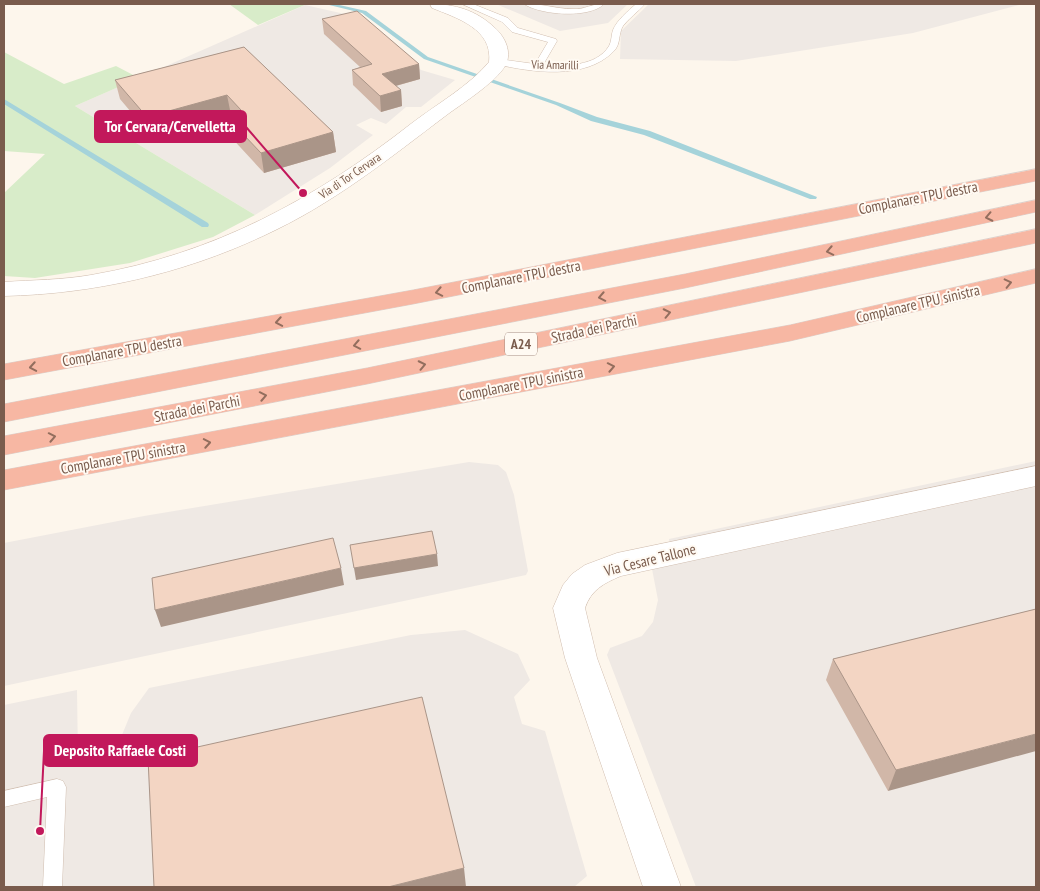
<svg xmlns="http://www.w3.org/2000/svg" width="1040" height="891" viewBox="0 0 1040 891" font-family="'PT Sans Narrow',sans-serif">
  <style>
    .industrial { fill: #efe9e4 }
    .green { fill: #d8ecc9 }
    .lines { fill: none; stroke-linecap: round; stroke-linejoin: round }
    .stream { fill: #a5d3da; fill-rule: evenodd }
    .service-casing { stroke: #d1beb0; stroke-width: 1 }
    .minor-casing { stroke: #d1beb0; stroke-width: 1 }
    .tertiary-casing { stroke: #d1beb0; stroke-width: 1 }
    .motorway-casing { stroke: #dad1cd; stroke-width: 1 }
    .service { fill: #fff; fill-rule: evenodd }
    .minor { fill: #fff; fill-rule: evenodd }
    .tertiary { fill: #fff; fill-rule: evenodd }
    .motorway { fill: #f7b7a3; fill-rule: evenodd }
    .wall { fill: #d1b7a8 }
    .shaded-wall { fill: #aa9588 }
    .building { fill: #f3d5c3; stroke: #aa9588 }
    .oneway { stroke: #936e5e }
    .labels { text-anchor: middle; stroke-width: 4; stroke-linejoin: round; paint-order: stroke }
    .far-street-label { font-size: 12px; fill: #7a5c4d; stroke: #fffaf3 }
    .shield { fill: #fffaf3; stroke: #a28b7f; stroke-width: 1 }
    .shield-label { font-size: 14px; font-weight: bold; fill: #7a5c4d }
    .street-label { font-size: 15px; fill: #7a5c4d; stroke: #fffaf3 }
    .leader { fill: none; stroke: #c2185b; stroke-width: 2 }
    .callout-dot { fill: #c2185b; stroke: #fffaf3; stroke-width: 2 }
    .callout { fill: #c2185b; stroke: #c2185b; stroke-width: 2 }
    .callout-label { font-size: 16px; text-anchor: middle; font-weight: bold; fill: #fff }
  </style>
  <rect width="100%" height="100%" fill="#fdf6ec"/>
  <path class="industrial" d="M496 4H628L608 23 560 31Z
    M649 4H1023L913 33 736 61 620 59 621 31Z
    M305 5 358 17 421 70 455 80 421 107H406L386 124 371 118 356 125 373 135 330 168 255 215 75 106Z
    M1036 461V887H696L607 655 610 648 642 636 653 622 658 600 652 569 673 564 669 539Z
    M469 462 498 465 506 472 514 495 528 571 526 575 4 686V543L144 516Z
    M465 630 518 654 530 680 514 697 522 724 545 731 587 876 574 887H4V705L77 690 78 760 117 747 131 713 149 688 411 635Z"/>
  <path class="green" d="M229 4H307L258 25Z
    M4 52 64 84 116 66 139 78 75 106 255 215 213 237 130 263 35 278 4 276V193L45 154 4 151Z"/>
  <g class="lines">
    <path class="stream" d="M325 4H335L366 11 428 57 560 103 597 117 650 131 817 197 816 199H810L644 135 591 121 556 105 424 59 362 13Z
      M4 99 208 223 209 225 208 227H202L4 104Z"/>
    <g class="service-casing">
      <path id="service" d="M462 4H473L508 18 518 28 556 39 557 41 543 65C565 66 596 67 609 46 612 41 611 35 613 30 617 20 628 11 636 4H645C638 12 629 18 623 26 618 34 621 44 614 51 585 81 531 72 495 64V60L498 59 535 64 548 42 512 32 502 22Z
        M524 4C540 3 556 9 573 9 584 10 593 3 604 4 589 19 540 15 524 4Z
        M57 779 63 781 66 787 62 887H43L47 797 4 807V791Z"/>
    </g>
    <g class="minor-casing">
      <path id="minor" d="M1036 466V486L621 576C604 583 591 590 585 608L597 658 681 887H643L565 658 553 608 563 585 572 574 585 565 617 553Z"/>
    </g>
    <g class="tertiary-casing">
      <path id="tertiary" d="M430 4C455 4 476 10 495 28 504 36 511 49 507 62 501 79 463 103 448 114 387 160 333 204 263 236 182 274 93 294 4 296V282C33 280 62 280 91 275 214 254 315 199 412 123 437 104 469 86 489 62 493 29 457 18 432 8Z"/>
    </g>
    <g class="motorway-casing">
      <path id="motorway" d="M1036 169V181L413 304 4 380V364L413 290Z
        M1036 200V212L685 288 4 422V404L685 274Z
        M1036 229V243L367 384 4 455V436L367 368Z
        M1036 269V283L790 341 4 490V470L790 325Z"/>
    </g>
    <use href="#service" class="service"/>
    <use href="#minor" class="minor"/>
    <use href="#tertiary" class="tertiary"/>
    <use href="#motorway" class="motorway"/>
  </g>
  <path class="wall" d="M322 19 419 64 420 79 396 86 401 90 402 106 381 112 353 85 352 70 360 67 324 34Z
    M244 47 333 132 336 152 264 173 228 134 225 116 152 137 120 99 115 80Z
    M1036 609 888 791 826 680 833 659Z"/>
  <path class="shaded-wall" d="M419 64 420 79 384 89 382 74Z
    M401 90 402 106 381 112 380 96Z
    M227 95 231 115H225V116L152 137 147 117Z
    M333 132 336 152 264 173 261 153Z
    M437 554 438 566 356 580 354 568Z
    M341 568 344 585 161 627 155 610Z
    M1036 734V751L888 791 896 770Z
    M464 868 466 887H388Z"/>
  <path class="building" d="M357 11 419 64 382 74 401 90 380 96 352 70 372 64 322 19Z
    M244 47 333 132 261 153 225 115 241 110 227 95 147 117 115 80Z
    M432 531 437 554 354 568 350 545Z
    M333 538 341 568 155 610 152 578Z
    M1036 609V734L896 770 833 659Z
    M422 697 464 868 388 887H154L148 758Z"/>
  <defs><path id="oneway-chevron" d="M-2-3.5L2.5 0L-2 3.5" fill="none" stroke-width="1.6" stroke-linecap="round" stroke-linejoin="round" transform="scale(1.25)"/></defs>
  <g class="oneway">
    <use href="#oneway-chevron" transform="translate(989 217) rotate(168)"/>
    <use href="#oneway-chevron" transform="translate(830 251) rotate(169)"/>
    <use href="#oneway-chevron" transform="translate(1008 283) rotate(-13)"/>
    <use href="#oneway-chevron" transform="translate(439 292) rotate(169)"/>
    <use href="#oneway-chevron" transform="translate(602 297) rotate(169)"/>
    <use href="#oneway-chevron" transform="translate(667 313) rotate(-12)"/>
    <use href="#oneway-chevron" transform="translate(279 322) rotate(170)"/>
    <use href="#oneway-chevron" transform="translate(357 345) rotate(169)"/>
    <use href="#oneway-chevron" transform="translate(422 365) rotate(-12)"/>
    <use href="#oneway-chevron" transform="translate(33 367) rotate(170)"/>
    <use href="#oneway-chevron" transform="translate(611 367) rotate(-11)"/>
    <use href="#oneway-chevron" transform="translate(263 396) rotate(-11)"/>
    <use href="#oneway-chevron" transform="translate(52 437) rotate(-11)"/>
    <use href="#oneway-chevron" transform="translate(207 443) rotate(-10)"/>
  </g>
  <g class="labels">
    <g class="far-street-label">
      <text transform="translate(555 65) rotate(1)" y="4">Via Amarilli</text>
      <text transform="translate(350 176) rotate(-34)" y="4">Via di Tor Cervara</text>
    </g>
    <rect class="shield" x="505" y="332.5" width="32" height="23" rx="4"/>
    <g class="shield-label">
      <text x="521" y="349">A24</text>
    </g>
    <g class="street-label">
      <text transform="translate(918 198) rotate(-11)" y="5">Complanare TPU destra</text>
      <text transform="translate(521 277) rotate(-11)" y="5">Complanare TPU destra</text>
      <text transform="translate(918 304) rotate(-13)" y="5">Complanare TPU sinistra</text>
      <text transform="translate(594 329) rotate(-12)" y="5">Strada dei Parchi</text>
      <text transform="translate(122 351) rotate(-10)" y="5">Complanare TPU destra</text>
      <text transform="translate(521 384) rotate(-11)" y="5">Complanare TPU sinistra</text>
      <text transform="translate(197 409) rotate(-11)" y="5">Strada dei Parchi</text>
      <text transform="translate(123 458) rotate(-10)" y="5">Complanare TPU sinistra</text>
      <text transform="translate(650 560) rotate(-14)" y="5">Via Cesare Tallone</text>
    </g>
  </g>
  <path class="leader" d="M303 193L246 127M40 831L44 751"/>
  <g class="callout-dot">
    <circle cx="303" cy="193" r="5"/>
    <circle cx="40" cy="831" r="5"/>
  </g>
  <g class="callout">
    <rect x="95" y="111" width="151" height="31" rx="5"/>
    <rect x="44" y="735" width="153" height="31" rx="5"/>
  </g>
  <g class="callout-label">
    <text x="170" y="132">Tor Cervara/Cervelletta</text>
    <text x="120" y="756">Deposito Raffaele Costi</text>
  </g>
  <rect width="1040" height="891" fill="none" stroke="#7a5c4d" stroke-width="10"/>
</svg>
